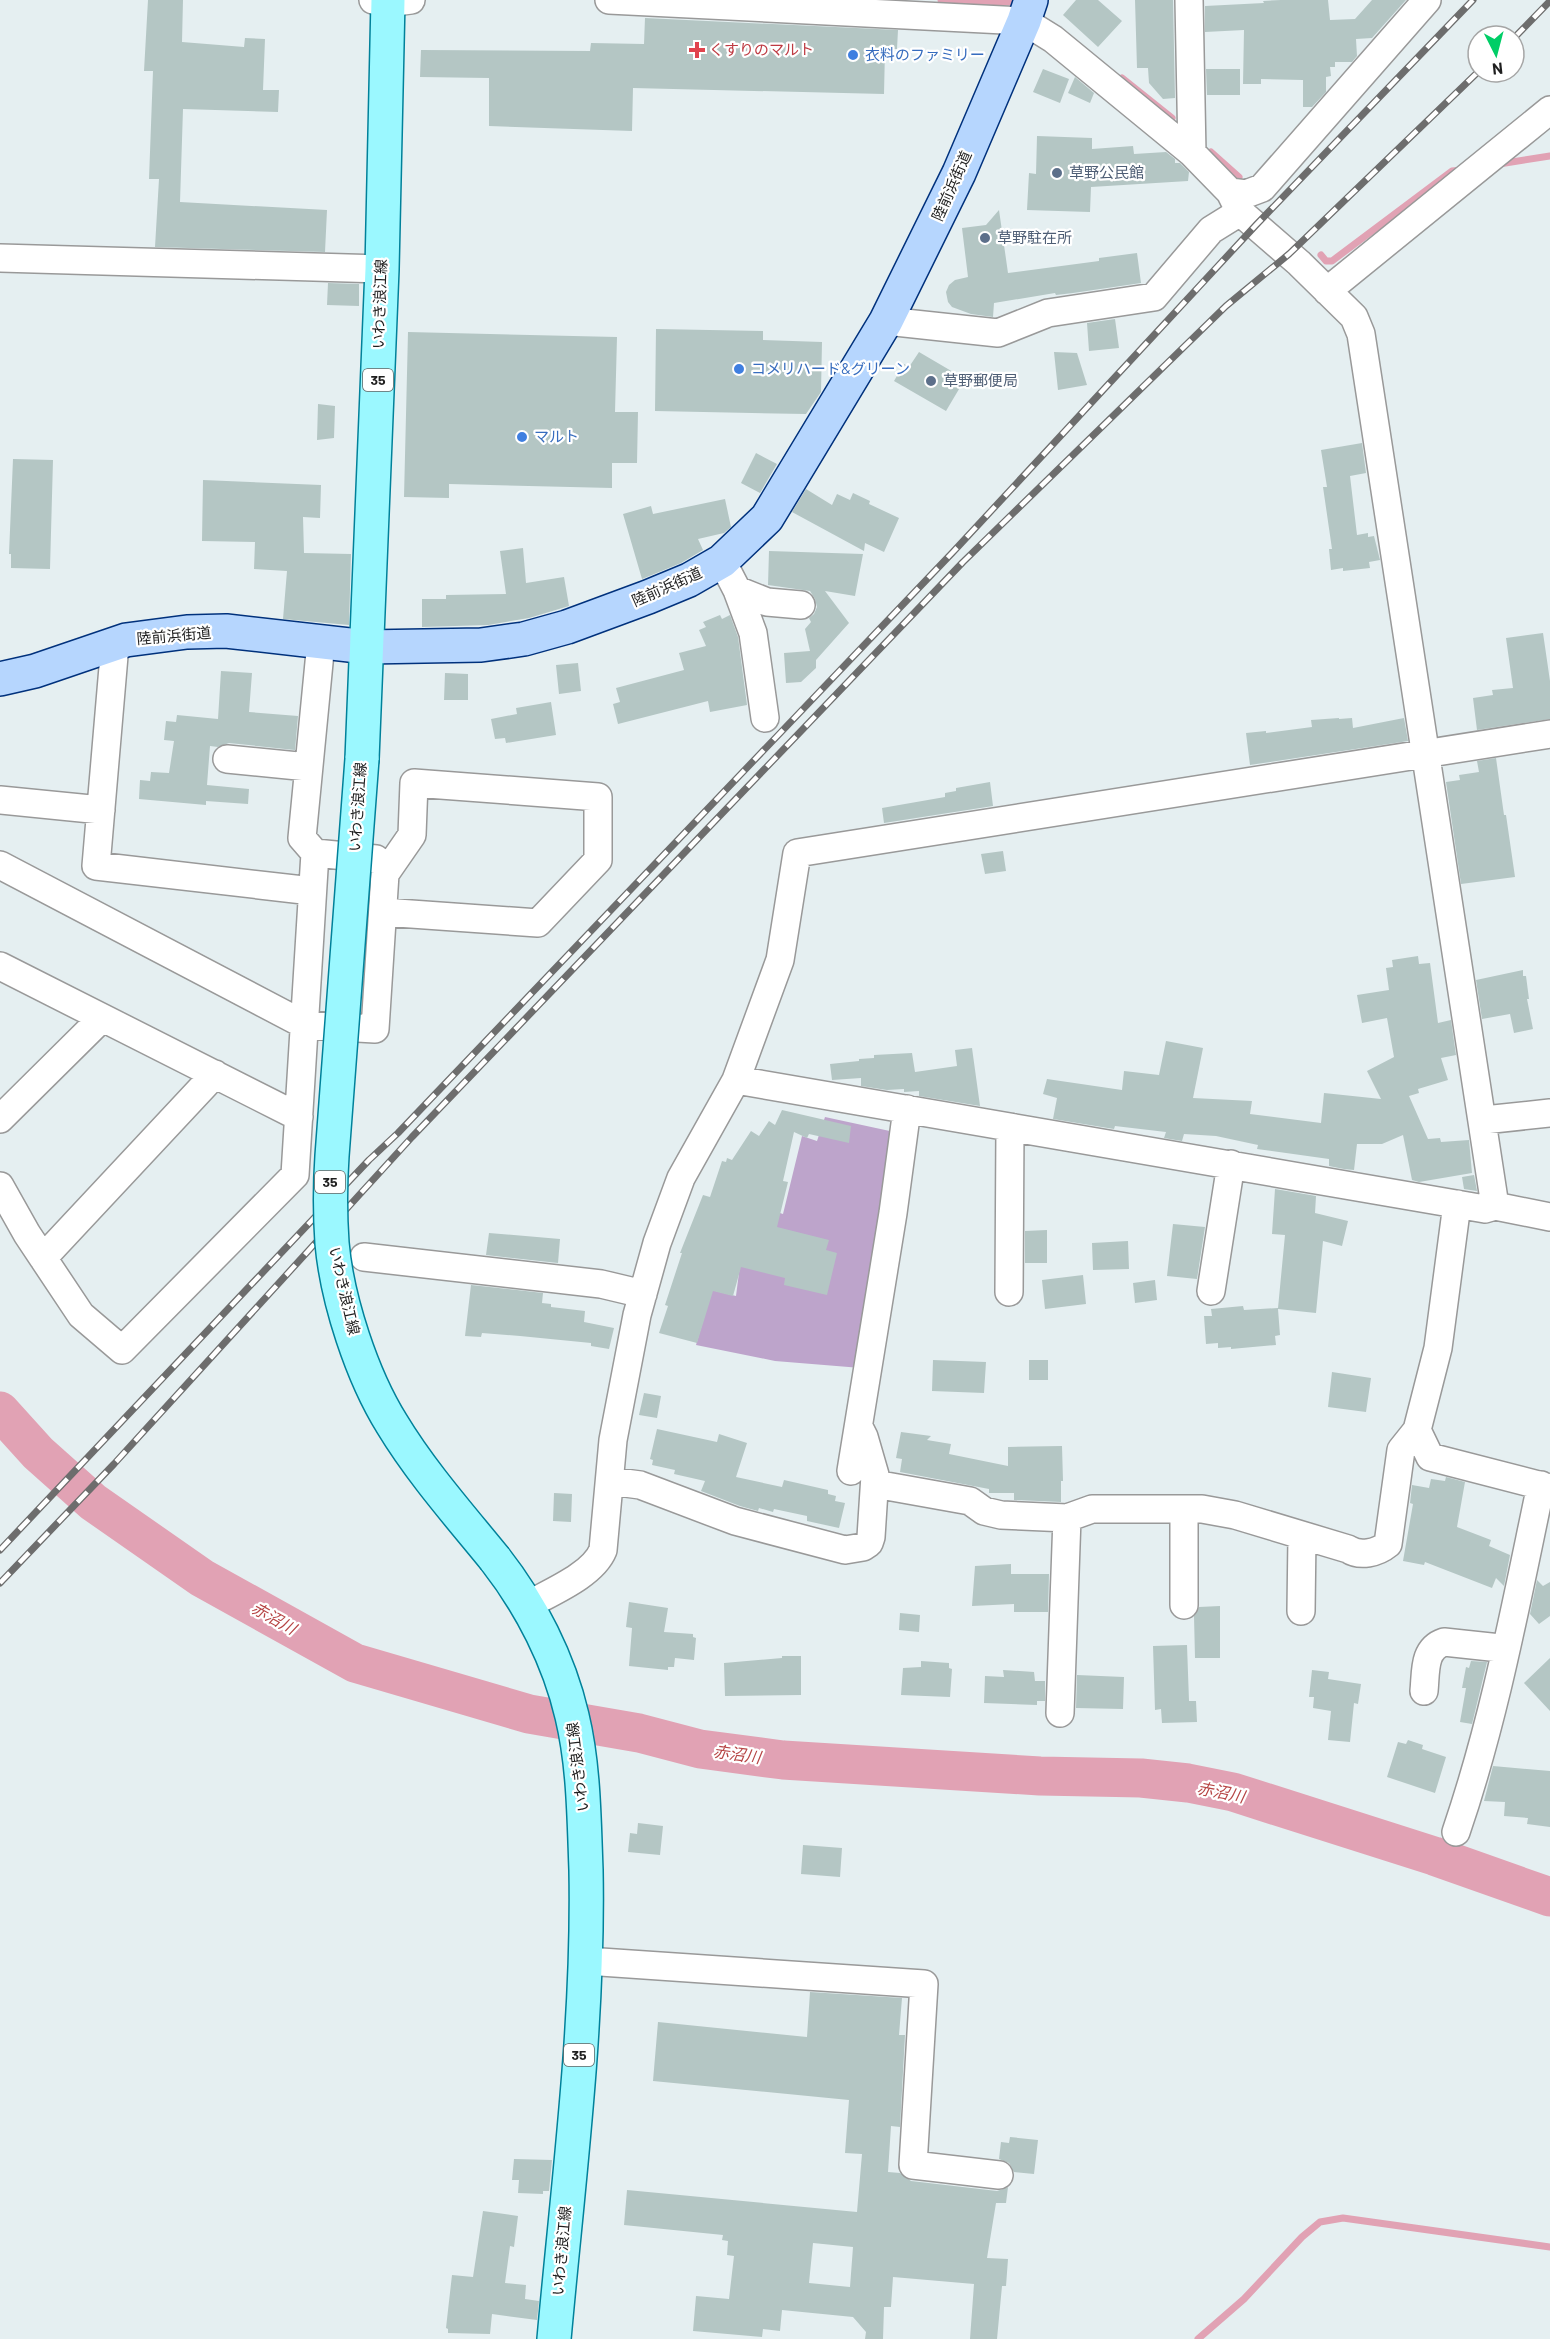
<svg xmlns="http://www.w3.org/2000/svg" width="1550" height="2339" viewBox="0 0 1550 2339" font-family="Barlow,'Noto Sans JP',sans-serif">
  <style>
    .cemetery { fill: #bda4cb }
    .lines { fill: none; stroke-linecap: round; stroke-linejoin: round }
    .stream { stroke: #e1a2b4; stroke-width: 7 }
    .river { stroke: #e1a2b4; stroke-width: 39 }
    .building { fill: #b4c6c4; fill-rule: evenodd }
    .street-casing { stroke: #999; stroke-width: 30 }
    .secondary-casing { stroke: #00317c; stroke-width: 36 }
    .primary-casing { stroke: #00819a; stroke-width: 36 }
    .street { stroke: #fff; stroke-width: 27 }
    .secondary { stroke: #b6d6fe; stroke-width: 33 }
    .primary { stroke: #9bf8ff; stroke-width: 33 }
    .rail-casing { stroke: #6d6d6d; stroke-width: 7 }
    .rail { stroke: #fff; stroke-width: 4.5; stroke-dasharray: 14; stroke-linecap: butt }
    .primary-bridge-casing { stroke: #00819a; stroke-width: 36; stroke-linecap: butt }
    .primary-bridge { stroke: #9bf8ff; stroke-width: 33 }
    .health-dot { fill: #e0444e; stroke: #fff; stroke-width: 2 }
    .shop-dot { fill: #3f7fe0; stroke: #fff; stroke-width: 2 }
    .service-dot { fill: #5c6f8a; stroke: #fff; stroke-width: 2 }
    .labels { text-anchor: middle; stroke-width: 4.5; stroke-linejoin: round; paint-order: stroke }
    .shield { fill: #fff; stroke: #626262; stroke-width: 1.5 }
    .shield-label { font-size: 14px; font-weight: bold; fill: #1f1f1f }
    .health-label { font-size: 15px; fill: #be3a42; stroke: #fff; text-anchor: start }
    .shop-label { font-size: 15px; fill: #366cbe; stroke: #fff; text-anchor: start }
    .service-label { font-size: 15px; fill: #4e5e75; stroke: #fff; text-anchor: start }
    .street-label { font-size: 15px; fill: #1f1f1f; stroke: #fff }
    .water-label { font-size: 16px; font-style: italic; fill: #b64545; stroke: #fff }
  </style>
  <rect width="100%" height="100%" fill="#e5eff1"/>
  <path class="cemetery" d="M825 1117 899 1133 861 1368 775 1361 696 1345 712 1290 736 1296 740 1265 762 1207 783 1214 802 1136 817 1141Z"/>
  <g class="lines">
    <path class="stream" d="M941 0 1011 2
      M1122 78 1172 118
      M1211 152 1239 177
      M1499 164 1550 156
      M1321 255 1326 261H1332L1452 171 1462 170
      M1198 2339 1244 2299 1302 2237 1320 2222 1343 2218 1550 2247"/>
    <path class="river" d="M0 1411 38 1453 93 1502 202 1578 355 1663 529 1714 639 1733 700 1749 783 1760 1040 1776 1141 1778 1188 1783 1233 1792 1434 1856 1550 1897"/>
  </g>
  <path class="building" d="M148 0H183L182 42 244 47 245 38 265 39 263 90H279L278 112 183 109 180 202 327 210 325 252 155 247 159 179H149L153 71H144Z
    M1076 0H1098L1122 21 1098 47 1063 15Z
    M1135 0H1173L1175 98 1163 99 1149 83 1148 68H1137Z
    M1281 0H1328L1330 20 1355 19 1372 0H1406L1372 38 1356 39 1357 56 1352 62H1335V67H1330L1331 76 1326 77V92L1312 107H1303V80L1261 79V84H1243L1244 30 1205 32V6L1264 3 1263 1Z
    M645 18 898 30 897 49H885L884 94 633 88 632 131 489 126V78L420 77 421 50 590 51 591 43 644 44Z
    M1043 69 1069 79 1060 103 1033 92Z
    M1206 69H1240V95H1207Z
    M1075 77 1094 93 1090 103 1068 93Z
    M1037 136 1092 138V149L1133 146 1134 154 1166 152 1175 159V163H1180L1189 172 1188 181 1091 187 1090 212 1027 210 1029 173 1036 174Z
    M999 210 1008 273 1099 261V258L1137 253 1141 283 1073 293 1056 295 1055 293 994 303 993 317 971 314 952 307 948 302 946 292 949 285 955 280 968 277 962 228 986 225Z
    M328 283 359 284V306L327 305Z
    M1115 319 1119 348 1089 351 1087 323Z
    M656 329 763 331V340L822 342 821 392 806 414 655 411Z
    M408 332 617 337 615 412H638L637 463H612V488L449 484V498L404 497Z
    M919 352 965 379 946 411 894 381 904 364 909 367Z
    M1054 352 1077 353 1087 385 1058 390Z
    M318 404 335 406 334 438 317 440Z
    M1362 443 1366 473 1350 476 1357 535 1368 533V537L1374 536 1380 560 1369 562 1370 568 1343 571V568L1331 570 1329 549H1332L1323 487H1327L1321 450Z
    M756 453 777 464 760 493 741 483Z
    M13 459 53 460 50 569 11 568V554H9Z
    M203 480 321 485 320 518 303 517 304 553 351 554 349 625 283 619 287 571 254 569 255 542 202 541Z
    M806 489 832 505 837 494 850 500 853 493 870 501 869 504 899 518 884 552 865 543 864 551 792 512Z
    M725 499 731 527 724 533 698 539 703 550 681 563 642 579 623 514 651 506 653 514Z
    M523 548 526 583 564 577 569 606 529 618 488 625 422 627V599H446V595L506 594 500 551Z
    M769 551 863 554 855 596 825 591 849 623 816 660V668L801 682 786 683 784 653 810 651 805 629 811 622 809 618 814 614 817 607 815 599 810 591 768 585Z
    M720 615 722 619 730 615 738 637 747 705 710 712 708 701 618 724 613 704 620 702 616 688 684 670 679 653 706 646 699 630 706 627 703 622Z
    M1543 633 1550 681V719L1477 730 1473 698 1493 695 1492 690 1513 688 1506 638Z
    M578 663 581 691 559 694 556 665Z
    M221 671 252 673 249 712 298 716 295 750 229 743 218 747 210 746 207 785 249 789 248 804 206 801V805L139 799 140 780 150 781 151 772 169 773 174 741 164 740 166 721 176 722 177 715 218 719Z
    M445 673 468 674V700H444Z
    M551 702 556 735 506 743 505 738 495 739 491 719 517 714 516 708Z
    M1339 718V719L1352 718 1353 728 1404 718 1408 741 1250 765 1246 733 1266 731V733L1312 727 1311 720Z
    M1496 758 1504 815H1506L1515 877 1461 884 1446 782 1460 780 1459 775 1479 772 1477 761Z
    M990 782 993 806 884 823 882 808 945 797V793L956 791V788Z
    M1003 851 1006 871 985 874 981 854Z
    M1418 956 1419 964 1430 963 1438 1023 1451 1020 1456 1055 1441 1058 1448 1080 1418 1089 1419 1093 1409 1096 1428 1139 1440 1138 1441 1142 1469 1140 1472 1173 1419 1182 1412 1180 1403 1135 1382 1144H1357L1354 1170 1344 1169 1329 1166V1159L1257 1149 1258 1145 1216 1136 1184 1134 1182 1141 1164 1138 1166 1132 1115 1126 1114 1129 1053 1119 1057 1098 1043 1094 1047 1079 1122 1090 1124 1071 1159 1075 1166 1041 1203 1048 1193 1098 1252 1101 1250 1114 1321 1123 1324 1093 1381 1099 1367 1071 1394 1057 1387 1018 1362 1023 1357 995 1389 990 1386 968 1393 967 1392 960Z
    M1523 970V976H1526L1529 999H1527L1533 1029 1514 1033 1510 1014 1482 1019 1476 980Z
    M972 1048 980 1106 919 1096V1091L904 1092V1089L887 1090 861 1086V1078L832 1080 830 1064 859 1061V1059L874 1058V1055L912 1053 915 1072 957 1066 955 1050Z
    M782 1110 851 1126 849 1143 809 1134 807 1138 794 1132 783 1181 788 1182 777 1227 829 1240 826 1250 837 1253 827 1295 784 1285 785 1278 741 1267 733 1296 713 1291 697 1343 659 1333 668 1306 665 1305 682 1253H680L703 1195 710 1197 722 1161 726 1162 727 1158 732 1160 751 1131 759 1136 769 1121 775 1125Z
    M1474 1175 1477 1191 1464 1189 1462 1177Z
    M1275 1189 1316 1196 1315 1213 1348 1221 1342 1246 1323 1241 1316 1313 1278 1309 1280 1335 1275 1336 1276 1345 1231 1349V1347L1218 1348V1343L1206 1344 1204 1316H1212L1211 1309 1243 1306 1244 1310 1278 1308 1285 1235 1272 1234Z
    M1173 1224 1205 1227 1197 1279 1167 1276Z
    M1047 1230V1263H1025V1231Z
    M489 1233 560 1239 558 1263 486 1255Z
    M1128 1241 1129 1269 1093 1270 1092 1243Z
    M1083 1275 1086 1304 1045 1309 1042 1280Z
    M1155 1280 1157 1300 1135 1303 1133 1283Z
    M471 1285 543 1293 542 1303 551 1304V1307L585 1311 584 1322 614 1328 609 1349 591 1346V1343L520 1336 482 1333 481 1337 465 1336Z
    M933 1360 986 1362 984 1393 932 1391Z
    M1029 1360H1048V1380H1029Z
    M1332 1372 1371 1378 1366 1412 1328 1407Z
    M644 1393 661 1396 657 1418 639 1415Z
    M657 1429 717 1442 719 1434 747 1443 736 1477 782 1487 784 1480 828 1490V1494L836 1496 835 1501 845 1503 839 1528 807 1521V1516L774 1509 773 1512 759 1508 758 1511 740 1506 701 1491 705 1481 674 1474 675 1470 652 1465 653 1460 650 1459Z
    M901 1432 931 1436 927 1440 951 1444 949 1454 1008 1466V1447L1062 1446 1063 1481H1061V1502L1014 1500V1493H989V1489L900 1472 902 1459 896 1458Z
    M1446 1477 1465 1482 1457 1527 1491 1540 1489 1546 1510 1555 1504 1586 1496 1578 1492 1588 1425 1562 1424 1565 1403 1561 1413 1504 1410 1503 1412 1485 1429 1488 1431 1479 1445 1481Z
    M554 1493 572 1494 571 1522 553 1521Z
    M1011 1564V1574H1049L1048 1612H1014V1604L972 1606 975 1566Z
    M1537 1580 1543 1586 1550 1582V1616L1539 1624 1530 1614Z
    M629 1602 668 1608 664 1632 693 1634V1637L696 1638 694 1660 675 1658 674 1667H668V1670L629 1666 632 1628 626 1627Z
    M1220 1606V1658H1195L1194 1616 1199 1607Z
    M900 1613 920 1615 919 1632 899 1630Z
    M1187 1645 1189 1701H1196L1197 1722 1162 1723 1161 1709 1155 1710 1153 1646Z
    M782 1656H801V1695L725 1696 724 1663 782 1658Z
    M1550 1658V1711L1524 1683Z
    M921 1661 949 1663V1668L952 1669 950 1697 901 1695 903 1668 921 1667Z
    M1471 1661 1487 1662 1472 1724 1460 1722 1466 1688H1462L1466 1667 1469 1668Z
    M1003 1670 1034 1672 1035 1681H1045V1701H1037V1705L984 1703 985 1676 1004 1677Z
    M1312 1670 1329 1672 1328 1679 1361 1684 1358 1704 1354 1703 1350 1742 1328 1740 1331 1711 1313 1708 1314 1697H1309Z
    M1077 1675 1124 1677 1123 1709 1076 1708Z
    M1408 1740 1423 1745 1422 1749 1446 1757 1435 1793 1387 1777 1398 1742 1406 1744Z
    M1493 1766 1550 1771V1827L1527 1824 1528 1818 1504 1816 1505 1802 1484 1801Z
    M638 1823 663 1826 660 1855 628 1852 630 1833 637 1834Z
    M803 1845 842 1848 840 1877 801 1874Z
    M810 1992 902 1998 899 2035H905L900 2127 891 2126 888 2172 900 2173 911 2181 997 2191 1008 2187 1006 2203H996L987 2258 1008 2259 1006 2286H1002L997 2339H970L974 2284 893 2277 891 2307H884L883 2339H865L866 2332 853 2317 782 2310 780 2331 763 2329 762 2337 693 2331 696 2296 729 2299 734 2256 727 2255 728 2241 722 2240 723 2235 624 2225 627 2190 857 2212 862 2154 845 2153 849 2100 653 2081 658 2022 807 2037ZM813 2243 853 2247 850 2287 809 2283Z
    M1010 2137 1038 2140 1034 2174 1014 2172 1009 2163 999 2159 1001 2142 1009 2143Z
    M514 2159 552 2160 549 2191H543V2194L518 2193 519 2180H512Z
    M483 2211 518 2216 514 2247 510 2246 505 2283 526 2285 525 2299 539 2301 537 2320 492 2314 490 2334 448 2333V2329L446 2328 452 2275 473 2277Z"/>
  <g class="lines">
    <g class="street-casing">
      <path id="street" d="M373 0 388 3 411 0
        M609 0 1024 21 1053 39 1192 153 1230 192 1246 194 1262 188 1427 0
        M1189 0 1192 153
        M0 258 382 269
        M1327 291 1550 110
        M886 321 998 333 1048 313 1154 297 1211 230 1240 212
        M722 561 737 590 753 633 765 718
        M737 590 767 602 801 605
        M321 642 302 838 315 853 376 859
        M115 644 96 866 312 891
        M227 759 308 767
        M0 800 101 810
        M0 865 305 1025 375 1029 385 874 412 835 414 783 598 797V860L538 923 383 912
        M0 966 299 1117
        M736 1080 1485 1209 1495 1206 1361 334 1354 317 1299 263 1240 212 1230 192
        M0 1119 102 1018
        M1484 1120 1550 1113
        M0 1186 27 1234 81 1315 122 1350 295 1175 315 853
        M1457 1204 1438 1348 1417 1430 1430 1457 1550 1488
        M1495 1206 1550 1217
        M364 1257 601 1284 643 1294
        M43 1258 215 1074
        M1211 1291 1231 1164
        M1009 1292 1010 1127
        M851 1471 893 1213 907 1109
        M610 1481 640 1485 735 1521 845 1550 863 1547 869 1543 871 1537 875 1475 864 1437 859 1427
        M875 1484 970 1501 984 1511 1001 1515 1067 1518 1092 1509H1202L1235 1515 1348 1549C1360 1557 1377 1553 1388 1544L1401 1450 1417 1430
        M1184 1510V1605
        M528 1605C551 1592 593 1575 603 1550L613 1440 637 1315 657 1243 681 1178 736 1080 780 960 797 853 1550 734
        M1301 1611 1302 1536
        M1424 1691C1426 1672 1423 1649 1444 1642L1500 1648 1507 1645
        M1060 1713 1067 1518
        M1456 1832C1495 1718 1516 1603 1541 1485
        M586 1961 924 1984 913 2165 999 2175"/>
    </g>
    <g class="secondary-casing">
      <path id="secondary" d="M0 679 35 671 126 640 187 632 226 631 367 647 481 645 524 639 567 627 648 597 689 580 722 561 767 518 886 321 959 173 1024 21 1031 0"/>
    </g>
    <g class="primary-casing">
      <path id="primary" d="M362 759 382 269 388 0
        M495 1559C531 1605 559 1660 572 1716 584 1766 584 1819 586 1870 589 2026 568 2183 554 2339"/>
    </g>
    <use href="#street" class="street"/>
    <use href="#secondary" class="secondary"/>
    <use href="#primary" class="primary"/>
    <g class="rail-casing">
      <path id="rail" d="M1514 38 1550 1
        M0 1550 369 1160 398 1133 953 552 1256 225 1473 0
        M0 1583 114 1464 412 1137 963 562 1226 306 1289 254 1478 72"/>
    </g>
    <use href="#rail" class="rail"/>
    <g class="primary-bridge-casing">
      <path id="primary-bridge" d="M362 759 332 1156C330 1185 330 1214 332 1243 337 1300 362 1376 392 1424 421 1472 460 1516 495 1559"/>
    </g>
    <use href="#primary-bridge" class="primary-bridge"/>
  </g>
  <path class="health-dot" d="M694 41h6v6h6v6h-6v6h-6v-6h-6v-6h6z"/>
  <g class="shop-dot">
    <circle cx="853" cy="55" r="6"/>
    <circle cx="739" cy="369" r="6"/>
    <circle cx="522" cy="437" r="6"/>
  </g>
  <g class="service-dot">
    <circle cx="1057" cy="173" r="6"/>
    <circle cx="985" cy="238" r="6"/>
    <circle cx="931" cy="381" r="6"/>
  </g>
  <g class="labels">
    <g class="shield">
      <rect x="363" y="369" width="30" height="22" rx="4.5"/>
      <rect x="315" y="1171" width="30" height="22" rx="4.5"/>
      <rect x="564" y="2044" width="30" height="22" rx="4.5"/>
    </g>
    <g class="shield-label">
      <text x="378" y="385">35</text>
      <text x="330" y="1187">35</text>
      <text x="579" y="2060">35</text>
    </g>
    <g class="health-label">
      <text x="709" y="55">くすりのマルト</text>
    </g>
    <g class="shop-label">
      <text x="865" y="60">衣料のファミリー</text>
      <text x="751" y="374">コメリハード&amp;グリーン</text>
      <text x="534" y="442">マルト</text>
    </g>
    <g class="service-label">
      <text x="1069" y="178">草野公民館</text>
      <text x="997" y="243">草野駐在所</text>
      <text x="943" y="386">草野郵便局</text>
    </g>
    <g class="street-label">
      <text transform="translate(952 186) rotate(-66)" y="5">陸前浜街道</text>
      <text transform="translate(380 304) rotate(-88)" y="5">いわき浪江線</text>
      <text transform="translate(667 587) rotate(-24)" y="5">陸前浜街道</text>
      <text transform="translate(174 636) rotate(-5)" y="5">陸前浜街道</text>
      <text transform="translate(358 807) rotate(-86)" y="5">いわき浪江線</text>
      <text transform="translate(344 1291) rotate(77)" y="5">いわき浪江線</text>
      <text transform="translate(578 1767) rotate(-97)" y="5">いわき浪江線</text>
      <text transform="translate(562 2251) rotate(-85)" y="5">いわき浪江線</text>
    </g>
    <g class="water-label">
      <text transform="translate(274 1618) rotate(29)" y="6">赤沼川</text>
      <text transform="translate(737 1754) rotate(8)" y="6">赤沼川</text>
      <text transform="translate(1221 1792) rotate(11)" y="6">赤沼川</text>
    </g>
  </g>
  <g transform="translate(1496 54) rotate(174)"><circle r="28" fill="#ffffff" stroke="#a5a5a5" stroke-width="1.5"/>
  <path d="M0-4.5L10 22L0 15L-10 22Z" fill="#00ce67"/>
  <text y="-9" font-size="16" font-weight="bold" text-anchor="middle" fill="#1f1f1f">N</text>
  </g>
</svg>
